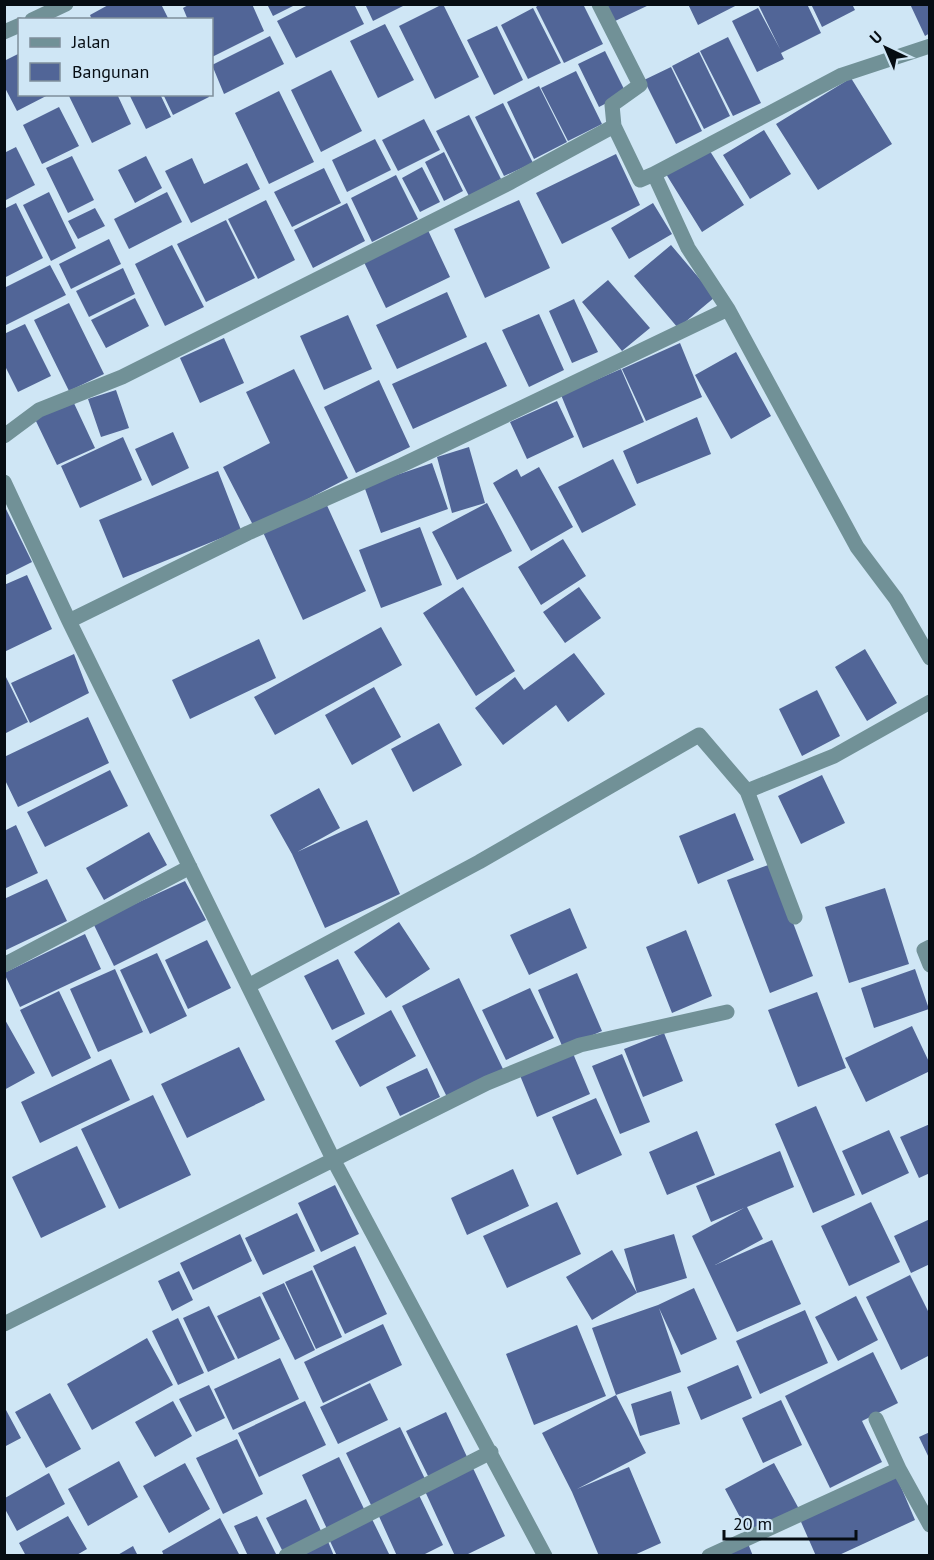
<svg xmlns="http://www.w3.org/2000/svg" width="934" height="1560" viewBox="0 0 934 1560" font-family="'PT Sans',sans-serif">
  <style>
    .building { fill: #516597 }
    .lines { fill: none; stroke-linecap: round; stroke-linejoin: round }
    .street { stroke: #719197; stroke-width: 15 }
  </style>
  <rect width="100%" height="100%" fill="#cfe6f5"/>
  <path class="building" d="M110 4H161L168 18 92 20 90 15Z
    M190 4H252L264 31 212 57V20H188L183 8Z
    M267 4H297L273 16Z
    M310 4H354L364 24 296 58 277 21Z
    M365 4H407L373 21Z
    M443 4 479 77 435 99 399 26Z
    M540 4H583L603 44 564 63 536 7Z
    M688 4H739L698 25Z
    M758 4H807L821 33 781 53 784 59 757 72 732 21 758 8 780 49Z
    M811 4H852L855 10 822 27Z
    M910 4H930V33L925 36Z
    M604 5H649L613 22Z
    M533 8 561 63 528 79 501 25Z
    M385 24 414 80 378 98 350 41Z
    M497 26 523 80 494 95 467 40Z
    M270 36 284 64 224 94 212 65Z
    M728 37 761 103 733 116 700 51Z
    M605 51 626 93 599 107 578 64Z
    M699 52 730 116 704 129 672 66Z
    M20 53V94H50L17 111 4 86V61Z
    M671 67 702 131 676 144 644 80Z
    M331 70 362 131 321 152 291 90Z
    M576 71 602 124 568 141 541 88Z
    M851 78 892 144 818 190 776 124Z
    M539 86 567 142 534 159 507 102Z
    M279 91 314 162 269 184 235 113Z
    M68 94H117L131 124 92 143Z
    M129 94H160L171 117 146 129Z
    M163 94H208L209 97 173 115Z
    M503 103 533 163 504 176 475 117Z
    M59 107 79 146 42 164 23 125Z
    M469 115 501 179 469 196 436 131Z
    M424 119 440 150 398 171 382 140Z
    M764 130 791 174 750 199 723 155Z
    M375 139 391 170 347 192 332 160Z
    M16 147 35 185 4 201V153Z
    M708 148 744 205 702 232 666 174Z
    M444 152 463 191 444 201 425 162Z
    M616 154 640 205 562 244 536 193Z
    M72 156 94 200 68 213 46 168Z
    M146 156 162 188 135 203 118 170Z
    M192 158 204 184 247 163 260 189 191 223 165 171Z
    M422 167 440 202 420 212 402 178Z
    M324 168 341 203 292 227 274 192Z
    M396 175 418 219 372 242 351 198Z
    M49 192 76 248 51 261 23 205Z
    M167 192 182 222 129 249 114 219Z
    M266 200 295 260 258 279 228 219Z
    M519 200 550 268 485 298 454 229Z
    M16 203 43 258 4 278V209Z
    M347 203 365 241 313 268 294 230Z
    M653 203 672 234 629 259 611 228Z
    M95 208 105 226 78 239 68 221Z
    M226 220 255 278 206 302 177 244Z
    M426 226 450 277 386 308 362 258Z
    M109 239 121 264 71 289 59 264Z
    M172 245 204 307 165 326 135 264Z
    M671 245 715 297 678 328 634 276Z
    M50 265 66 295 4 326V288Z
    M123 268 135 294 89 317 76 291Z
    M608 280 650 328 622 351 582 302Z
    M447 292 467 337 397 369 376 325Z
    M135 298 149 326 106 348 91 320Z
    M574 299 598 352 572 363 549 311Z
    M69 303 104 374 69 391 34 320Z
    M539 314 564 370 529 387 502 330Z
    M348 315 372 369 324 390 300 336Z
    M25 324 51 376 18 392 4 364V334Z
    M224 338 244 383 200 403 180 358Z
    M486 342 507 386 413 429 392 384Z
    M680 343 702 397 646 421 622 369Z
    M736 352 771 416 731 439 695 375Z
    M294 369 348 478 254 527 223 467 270 443 246 392Z
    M621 369 644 422 583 448 561 395Z
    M379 380 410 447 356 473 324 407Z
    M116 390 129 428 101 437 88 399Z
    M72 399 95 448 57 465 34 417Z
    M557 401 574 437 527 459 510 422Z
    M697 417 711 454 637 484 623 451Z
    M173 432 189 468 152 486 135 449Z
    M123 437 142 480 80 508 61 466Z
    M469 447 485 503 452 513 437 457Z
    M613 459 636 505 582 533 558 487Z
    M432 463 448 509 381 533 364 486Z
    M539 467 573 527 531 551 493 483 517 469 521 477Z
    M218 471 241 530 123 578 99 520Z
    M325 501 366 591 303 620 262 530Z
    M487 503 512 551 457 580 432 532Z
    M4 505 32 562 4 576Z
    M420 527 442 585 381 608 359 550Z
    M563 539 586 576 541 605 518 567Z
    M27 575 52 629 4 652V585Z
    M463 587 515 671 476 696 423 613Z
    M579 587 601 618 565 643 543 612Z
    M381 627 402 665 275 735 254 697Z
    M259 639 276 678 190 719 172 680Z
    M865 649 897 703 867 721 835 667Z
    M574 653 605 694 568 722 556 705 503 745 475 708 515 677 524 690Z
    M74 654 89 693 30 723 11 683Z
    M4 673 28 722 4 734Z
    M374 687 401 737 352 765 325 715Z
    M817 690 840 736 802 756 779 709Z
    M88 717 109 763 18 807 4 778V757Z
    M439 723 462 765 413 792 391 749Z
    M110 770 128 806 45 847 27 812Z
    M822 775 845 823 801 844 778 796Z
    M319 788 340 828 297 852 367 820 400 894 325 928 292 854 270 815Z
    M735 813 754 860 698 884 679 836Z
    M16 825 38 873 4 889V831Z
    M149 832 167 865 104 900 86 868Z
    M771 864 813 976 770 993 727 880Z
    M47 879 67 921 6 950 4 899Z
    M185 881 206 920 114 966 93 923Z
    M885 888 909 964 849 983 825 907Z
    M570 908 587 948 529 975 510 935Z
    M399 922 430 969 386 998 354 952Z
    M686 930 712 996 672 1013 646 947Z
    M85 934 101 969 20 1007 4 973Z
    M207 940 231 988 188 1009 165 960Z
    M157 953 187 1016 150 1034 120 970Z
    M338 959 365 1014 332 1030 304 976Z
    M115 969 143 1032 98 1052 70 989Z
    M915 969 929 1009 874 1028 861 988Z
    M577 973 602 1031 563 1048 538 990Z
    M459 978 503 1069 447 1097 402 1006Z
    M530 988 554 1038 506 1060 482 1010Z
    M59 991 91 1058 52 1077 20 1010Z
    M817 992 846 1068 798 1087 768 1010Z
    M391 1010 416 1056 360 1087 335 1041Z
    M4 1018 35 1073 4 1090Z
    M912 1026 930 1064V1071L866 1102 845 1058Z
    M664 1033 683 1081 643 1097 624 1049Z
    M239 1047 265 1100 187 1138 161 1084Z
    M572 1051 590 1094 537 1117 519 1073Z
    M622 1054 650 1122 620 1134 592 1066Z
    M111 1059 130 1100 40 1143 21 1102Z
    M427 1068 440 1097 400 1116 386 1087Z
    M153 1095 191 1175 119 1209 81 1129Z
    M596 1098 622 1155 577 1175 552 1117Z
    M816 1106 855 1195 813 1213 775 1124Z
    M930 1124V1173L919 1178 900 1137Z
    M889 1130 909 1173 862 1195 842 1151Z
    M697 1131 715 1175 667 1195 649 1152Z
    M77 1146 106 1207 41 1238 12 1177Z
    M780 1151 794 1187 747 1207 763 1239 715 1265 772 1240 801 1304 737 1332 692 1236 744 1208 711 1222 696 1186Z
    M513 1169 529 1206 467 1235 451 1198Z
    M335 1185 359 1234 321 1252 298 1203Z
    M557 1202 581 1254 507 1288 483 1236Z
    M871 1202 900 1262 849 1286 821 1226Z
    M297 1213 315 1251 263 1275 245 1238Z
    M930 1219V1264L911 1273 894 1236Z
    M240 1234 252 1261 193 1290 180 1263Z
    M674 1234 687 1278 637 1293 624 1249Z
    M355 1246 387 1314 345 1334 313 1266Z
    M612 1250 637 1293 592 1320 566 1277Z
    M312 1270 342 1337 316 1349 285 1282Z
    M179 1271 193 1300 172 1311 158 1281Z
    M910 1275 930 1315V1355L901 1370 866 1297Z
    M284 1283 315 1350 295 1360 262 1293Z
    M694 1288 717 1339 681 1355 659 1308 681 1372 616 1395 592 1328 658 1305Z
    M260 1296 280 1339 238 1359 217 1316Z
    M856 1296 878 1340 838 1361 815 1317Z
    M209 1306 235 1359 208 1372 183 1318Z
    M805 1310 828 1363 760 1394 736 1341Z
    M178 1318 204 1373 178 1385 152 1331Z
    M383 1324 402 1365 323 1403 304 1362Z
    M577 1325 606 1396 534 1425 506 1354Z
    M147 1338 173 1385 92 1430 67 1384Z
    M873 1352 898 1403 862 1421 882 1462 830 1488 785 1396Z
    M280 1358 299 1399 233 1430 214 1389Z
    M738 1365 752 1398 701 1420 687 1387Z
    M370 1383 388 1420 338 1444 320 1407Z
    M209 1385 225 1418 196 1432 179 1399Z
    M671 1391 680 1424 640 1436 631 1404Z
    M50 1393 81 1449 46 1468 15 1412Z
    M616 1395 646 1453 577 1489 629 1467 661 1543 632 1556H599L572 1492 542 1433Z
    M781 1400 802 1445 763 1463 742 1418Z
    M173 1401 192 1436 155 1457 135 1422Z
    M305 1401 326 1445 259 1477 238 1433Z
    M6 1410 21 1438 4 1447V1411Z
    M446 1412 468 1459 429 1478 406 1431Z
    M400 1427 426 1481 372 1507 346 1453Z
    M930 1432V1460L919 1437Z
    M237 1439 263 1494 223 1514 196 1458Z
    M339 1457 366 1513 328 1531 302 1475Z
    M119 1461 138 1497 88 1526 68 1489Z
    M185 1463 210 1509 169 1533 143 1486Z
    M774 1463 799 1509 750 1536 725 1489Z
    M472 1466 505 1536 464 1556H455L424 1489Z
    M49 1473 65 1504 17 1531 5 1509V1498Z
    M895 1473 915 1520 837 1556H816L798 1515Z
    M418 1493 443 1545 421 1556H397L377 1512Z
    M306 1499 322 1533 283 1552 266 1518Z
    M68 1516 87 1549 75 1556H26L19 1543Z
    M257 1516 277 1556H248L234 1526Z
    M220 1518 240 1556H164L162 1551Z
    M372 1519 390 1556H337L329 1539Z
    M327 1539 334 1556H294Z
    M747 1541 753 1556H714Z
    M133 1546 138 1556H116Z"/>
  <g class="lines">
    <path class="street" d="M599 4 640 85 612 105 614 126 640 180 654 174 688 248 728 309 857 547 896 599 930 658
      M32 20 66 4
      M4 32 20 25
      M654 174 842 75 930 46
      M4 436 39 410 122 377 511 182 614 126
      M4 482 69 621 334 1161 545 1556
      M69 621 248 533 402 465 728 309
      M747 791 834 756 930 702
      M930 947 924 950 930 965
      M4 965 190 867
      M248 986 479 862 699 735 747 791 795 917
      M4 1324 487 1083 580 1045 727 1012
      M876 1419 899 1469 930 1525
      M286 1556 491 1452
      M709 1556 899 1469"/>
  </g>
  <rect width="934" height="1560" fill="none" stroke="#060d13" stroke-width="12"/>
  <rect x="18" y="18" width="195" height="78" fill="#cfe6f5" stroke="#7f8f9b" stroke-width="1.5"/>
  <rect x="30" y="38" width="30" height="9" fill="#719197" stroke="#7f8f9b" stroke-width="1.5"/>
  <text x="72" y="48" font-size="18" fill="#060d13">Jalan</text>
  <rect x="30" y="63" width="30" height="18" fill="#516597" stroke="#7f8f9b" stroke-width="1.5"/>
  <text x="72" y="78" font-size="18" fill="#060d13">Bangunan</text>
  <g transform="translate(886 48) rotate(316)" stroke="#cfe6f5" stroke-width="4.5" paint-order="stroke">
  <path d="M0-4.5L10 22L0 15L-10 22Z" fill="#060d13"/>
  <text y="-9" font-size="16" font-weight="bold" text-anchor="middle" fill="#060d13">U</text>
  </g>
  <path d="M724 1530v9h132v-9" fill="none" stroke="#060d13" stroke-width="3"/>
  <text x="733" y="1530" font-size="18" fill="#060d13" stroke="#cfe6f5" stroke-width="4.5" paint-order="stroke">20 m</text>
</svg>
